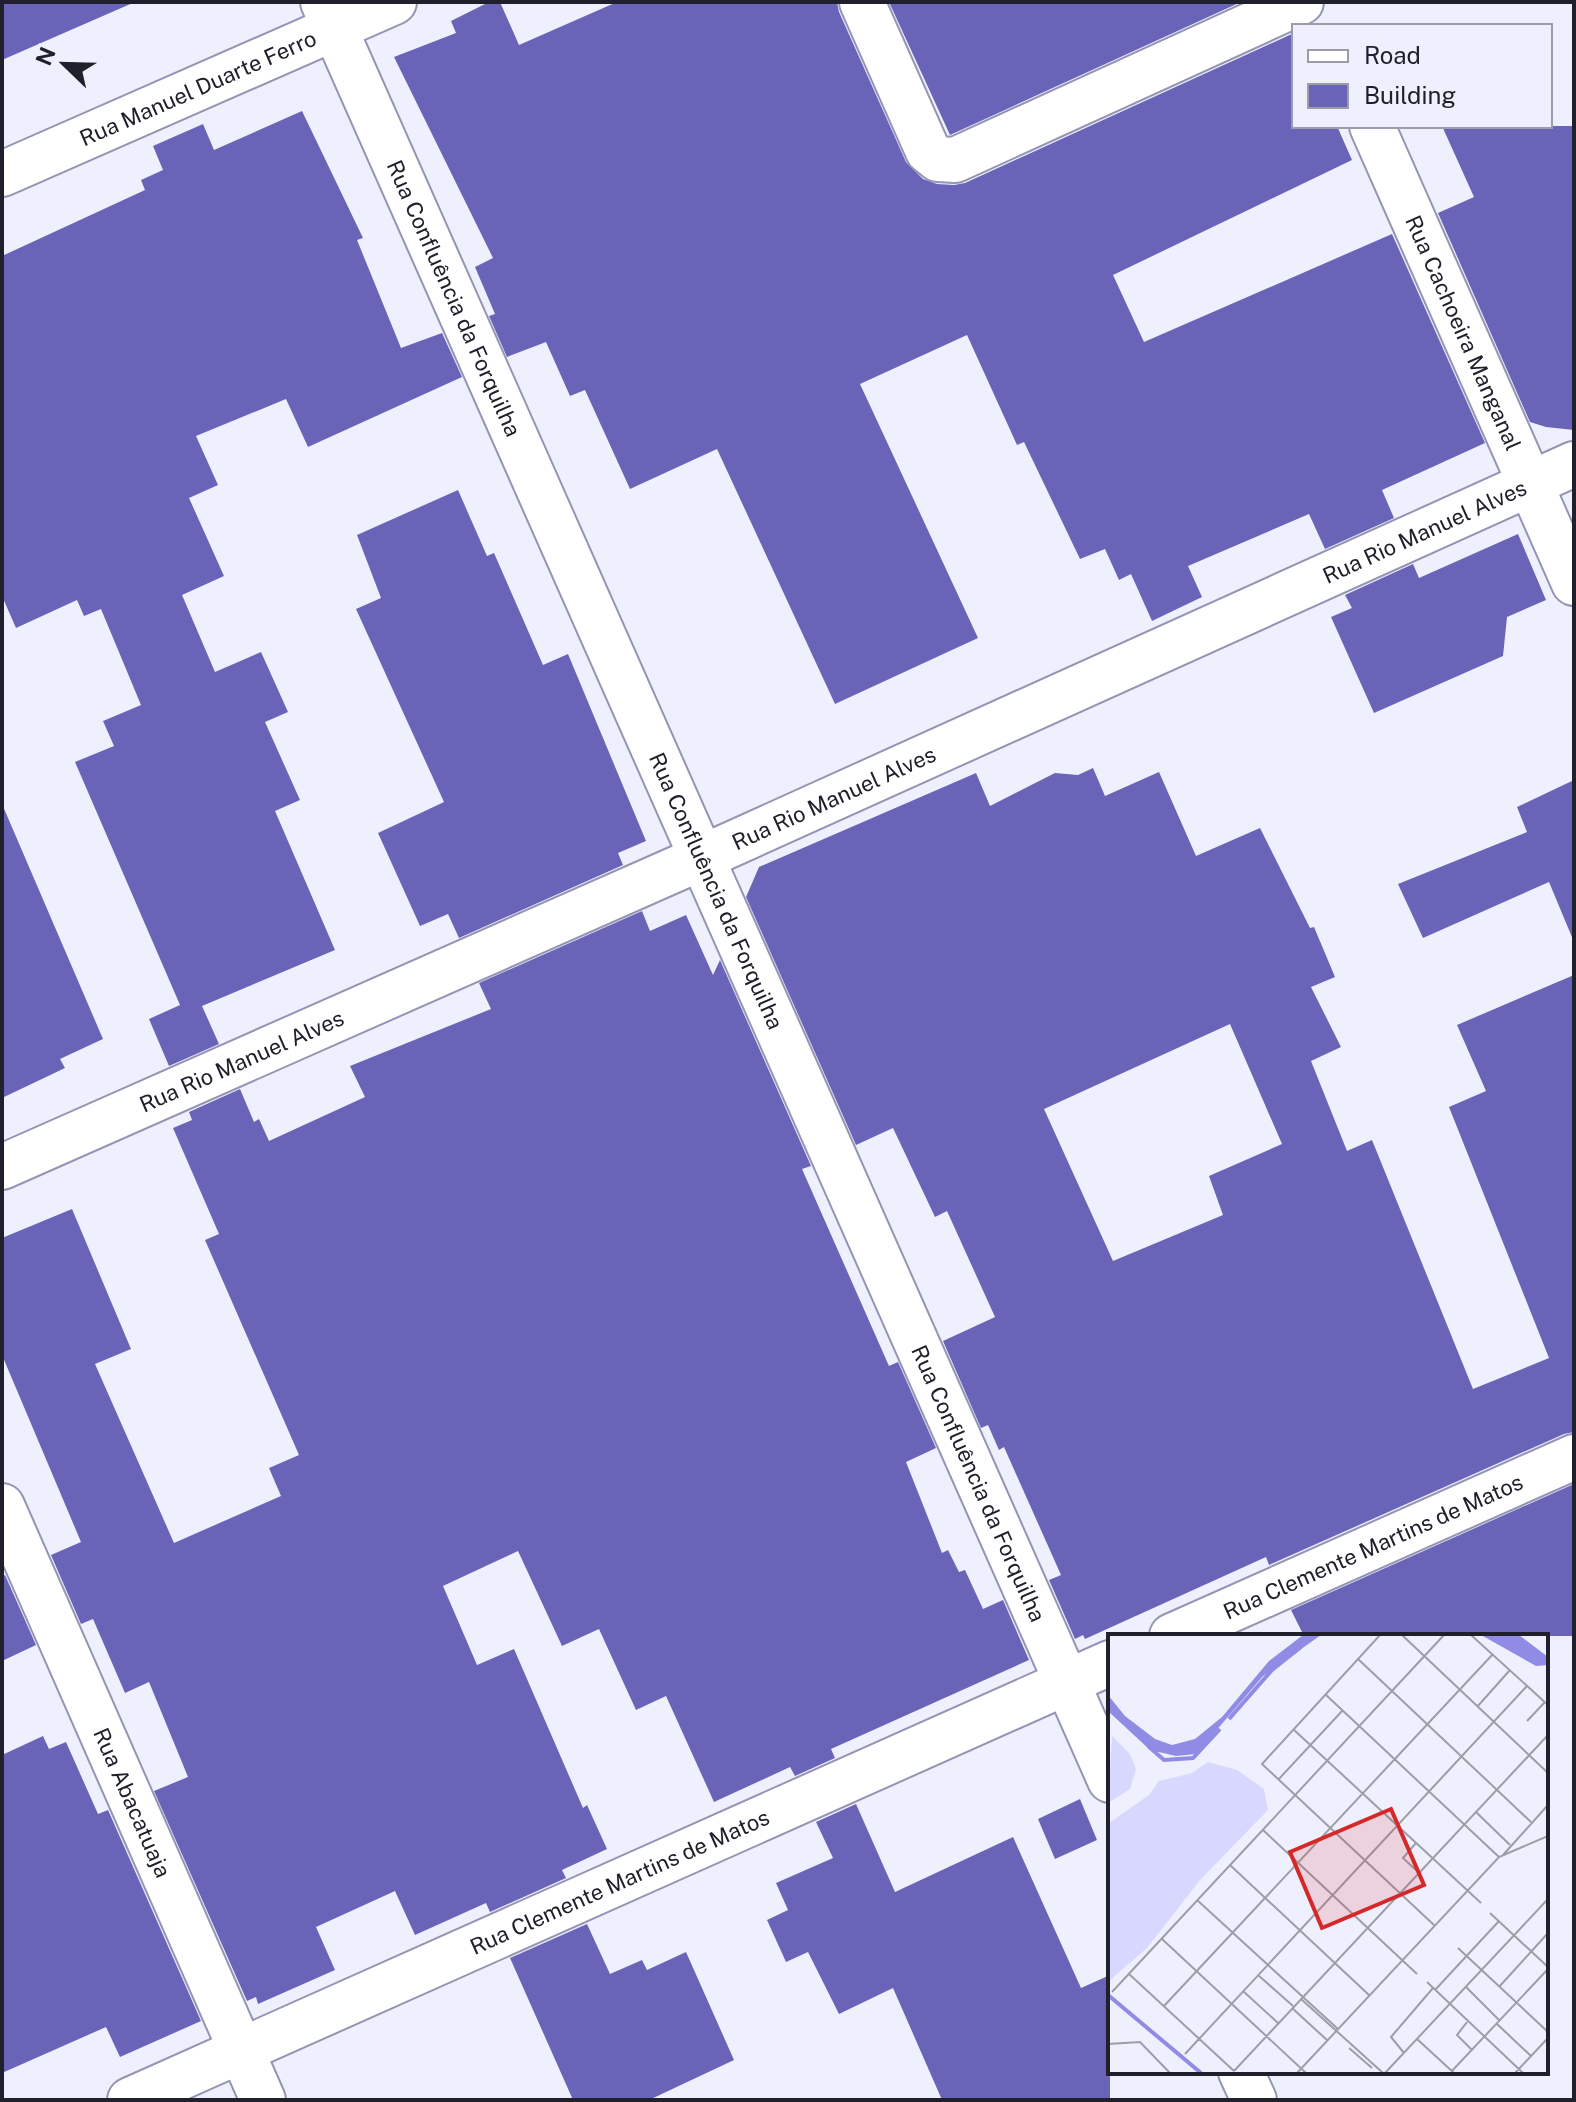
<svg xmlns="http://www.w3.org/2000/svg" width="1576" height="2102" viewBox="0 0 1576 2102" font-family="'Public Sans',sans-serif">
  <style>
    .building { fill: #6a64b9; fill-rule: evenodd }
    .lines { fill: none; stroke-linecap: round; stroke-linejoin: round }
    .minor-casing { stroke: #9494b4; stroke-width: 48 }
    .minor { stroke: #fff; stroke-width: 44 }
    .labels { text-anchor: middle; stroke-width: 7; stroke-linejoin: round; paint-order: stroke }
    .street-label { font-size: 22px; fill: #20202c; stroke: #eff0fd }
    .inset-river { fill: none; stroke: #908be5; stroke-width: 4 }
    .inset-road { fill: none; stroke: #9c9da9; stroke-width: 2 }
    .view { fill: #d62828; fill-opacity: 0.15; stroke: #d62828; stroke-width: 4 }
    .inset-edge { fill: none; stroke: #20202c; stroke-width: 4 }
  </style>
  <rect width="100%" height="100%" fill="#eff0fd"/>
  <path class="building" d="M2 2H135L2 60Z
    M489 2H500L519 45 617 2H837L839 12 906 162 923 179 937 184 954 185 965 183 1294 33V126H1337L1352 160 1113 275 1144 342 1392 234 1485 443 1382 490 1394 518 1325 549 1309 514 1188 566 1202 597 1152 621 1131 574 1119 580 1105 549 1080 559 1024 442 1017 445 967 335 860 384 978 638 835 704 717 449 630 489 585 390 570 396 546 342 507 357 489 316 495 314 475 267 493 258 394 57 456 33 451 21Z
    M889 2H1241L950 135Z
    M302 111 363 238 357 240 401 348 442 333 462 377 308 447 286 399 196 436 218 485 189 498 224 576 182 595 215 672 261 652 288 712 265 722 300 800 275 811 335 950 202 1006 219 1044 169 1066 149 1019 180 1005 75 762 114 746 103 721 141 705 101 609 84 616 77 600 16 628 2 596V256L145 190 141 180 163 170 153 146 203 124 214 150Z
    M1442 126H1574V430L1546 427 1530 422 1438 213 1474 197Z
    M458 490 487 556 494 553 543 665 568 654 646 841 618 853 623 865 459 938 448 914 420 926 378 833 444 802 356 609 381 598 357 535Z
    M1518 534 1546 600 1507 617 1503 656 1374 713 1331 617 1352 608 1345 595 1413 564 1419 578Z
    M1093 768 1105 796 1159 772 1196 856 1260 828 1310 928 1314 927 1335 977 1311 987 1341 1047 1311 1061 1347 1151 1372 1140 1473 1389 1549 1358 1449 1107 1486 1091 1457 1025 1574 975V1432L1564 1434 1269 1565 1266 1557 1085 1639 1083 1635 1075 1639 1049 1580 1061 1575 1004 1447 999 1450 988 1425 981 1428 943 1341 995 1317 947 1211 935 1217 893 1128 856 1145 746 897 759 867 976 773 990 806 1055 773 1078 775ZM1230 1024 1282 1144 1209 1176 1223 1215 1113 1261 1044 1109Z
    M1574 780V942L1549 882 1423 938 1398 884 1527 832 1517 807Z
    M2 804 103 1039 60 1059 65 1068 2 1098Z
    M642 911 650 931 686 915 713 975 720 960 811 1166 802 1169 889 1366 898 1362 936 1448 906 1462 942 1553 948 1550 959 1572 965 1570 983 1609 1003 1600 1029 1660 831 1749 835 1758 795 1776 790 1767 714 1802 666 1696 636 1710 599 1629 562 1646 518 1551 443 1586 477 1665 514 1649 583 1808 587 1805 607 1849 562 1870 566 1878 490 1912 486 1903 415 1935 395 1891 316 1927 335 1970 258 2004 256 1997 247 2001 154 1791 188 1777 149 1682 125 1693 93 1619 81 1624 51 1555 81 1542 2 1355V1238L72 1209 131 1349 95 1364 174 1543 281 1496 269 1468 299 1455 205 1240 219 1234 173 1128 192 1120 189 1112 240 1089 254 1122 259 1119 269 1141 365 1097 350 1066 491 1009 479 983Z
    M1574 1484V1636H1304L1291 1610Z
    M5 1575 36 1645 2 1661V1577Z
    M43 1736 49 1749 66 1742 98 1814 108 1810 201 2021 120 2057 106 2027 2 2073V1755Z
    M1080 1799 1097 1840 1055 1859 1038 1819Z
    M856 1804 895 1892 1013 1837 1081 1988 1110 1975V2100H942L893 1988 839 2014 808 1952 786 1962 767 1920 788 1910 776 1883 833 1858 816 1822Z
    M587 1924 610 1974 642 1960 647 1970 686 1952 734 2060 649 2100H573L510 1958Z"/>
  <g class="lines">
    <g class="minor-casing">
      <g id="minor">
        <path id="s1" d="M323 2 1110 1780"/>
        <path d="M862 2 928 151 938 159 955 160 1301 2"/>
        <path id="s2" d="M1372 126 1574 583"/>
        <path id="s3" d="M2 174 394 2"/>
        <path id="s4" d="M2 1167 701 858 1574 464"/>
        <path id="s5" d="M2 1506 263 2100"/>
        <path id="s6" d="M1172 1636 1574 1457"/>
        <path d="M1241 2072 1254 2100"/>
        <path id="s7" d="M130 2100 1110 1663"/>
      </g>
    </g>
    <use href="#minor" class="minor"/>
  </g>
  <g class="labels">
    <g class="street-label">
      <text dy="8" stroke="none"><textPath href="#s3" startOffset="214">Rua Manuel Duarte Ferro</textPath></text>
      <text dy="8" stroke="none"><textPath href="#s1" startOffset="324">Rua Confluência da Forquilha</textPath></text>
      <text dy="8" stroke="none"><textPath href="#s2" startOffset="226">Rua Cachoeira Manganal</textPath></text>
      <text dy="8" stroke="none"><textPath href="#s4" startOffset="1558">Rua Rio Manuel Alves</textPath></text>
      <text dy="8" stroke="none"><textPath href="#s4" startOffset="910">Rua Rio Manuel Alves</textPath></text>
      <text dy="8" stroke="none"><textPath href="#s1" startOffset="972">Rua Confluência da Forquilha</textPath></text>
      <text dy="8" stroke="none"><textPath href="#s4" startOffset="262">Rua Rio Manuel Alves</textPath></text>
      <text dy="8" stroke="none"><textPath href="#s1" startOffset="1620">Rua Confluência da Forquilha</textPath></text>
      <text dy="8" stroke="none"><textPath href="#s6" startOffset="220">Rua Clemente Martins de Matos</textPath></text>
      <text dy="8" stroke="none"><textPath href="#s5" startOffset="324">Rua Abacatuaja</textPath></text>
      <text dy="8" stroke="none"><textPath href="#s7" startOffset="536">Rua Clemente Martins de Matos</textPath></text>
    </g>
  </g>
  <g transform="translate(1108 1634)">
    <rect width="440" height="440" fill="#eff0fd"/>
    <path d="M4 102 22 120 28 135 22 155 0 169ZM100 128 129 136 156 155 160 176 92 246 39 314 0 348V190L41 161 51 147 84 139Z" fill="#d8d8ff"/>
    <path d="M195 1H213L155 42 88 120 68 122 42 116 0 77V61L17 82 47 105 64 111 87 105 114 83 161 27ZM373 1H411L440 23V31L428 32Z" fill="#908be5"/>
    <path class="inset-river" d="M121 85 164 36 193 13M40 112 56 126 85 124 112 95M0 361 93 439"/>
    <path class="inset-road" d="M272 1 154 130 326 291M294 1 440 139M363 1 440 71M250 25 423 188M217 60 391 223M369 73 402 36M419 87 437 68M185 95 373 269M170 146 235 76M368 178 402 211M155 196 309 340M308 209 295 224 310 238M395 221 440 171M122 231 261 361M89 266 230 395M382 279 440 333M54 305 198 439M350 314 440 398M21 340 126 437M150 341 185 372M319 348 415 439M358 353 392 387M391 353 440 299M327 356 391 287M135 357 170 389M4 358 336 1M193 365 275 439M56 372 385 20M184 374 219 406M359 388 349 401 364 416M389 390 423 422M309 405 346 439M0 410 32 408 62 439M241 414 264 434M296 419 283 403 325 354M77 420 419 52M126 437 440 101M189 439 391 223 440 202M277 439 440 265M342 439 440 335M407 439 440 404"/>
    <path class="view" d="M283 175 316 251 214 294 182 218Z"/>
    <rect width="440" height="440" class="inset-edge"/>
  </g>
  <rect width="1576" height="2102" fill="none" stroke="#20202c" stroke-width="8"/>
  <rect x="1292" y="24" width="260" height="104" fill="#eff0fd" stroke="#9c9da9" stroke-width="2"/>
  <rect x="1308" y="50" width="40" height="12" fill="#ffffff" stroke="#9c9da9" stroke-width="2"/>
  <text x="1364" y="64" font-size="24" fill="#20202c">Road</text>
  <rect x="1308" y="84" width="40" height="24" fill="#6a64b9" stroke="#9c9da9" stroke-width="2"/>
  <text x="1364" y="104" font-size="24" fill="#20202c">Building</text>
  <g transform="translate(64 64) rotate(293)" stroke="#eff0fd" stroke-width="6" paint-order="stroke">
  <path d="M0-6L14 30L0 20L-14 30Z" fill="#20202c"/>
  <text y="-12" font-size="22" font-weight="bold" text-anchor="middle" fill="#20202c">N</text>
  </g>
</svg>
